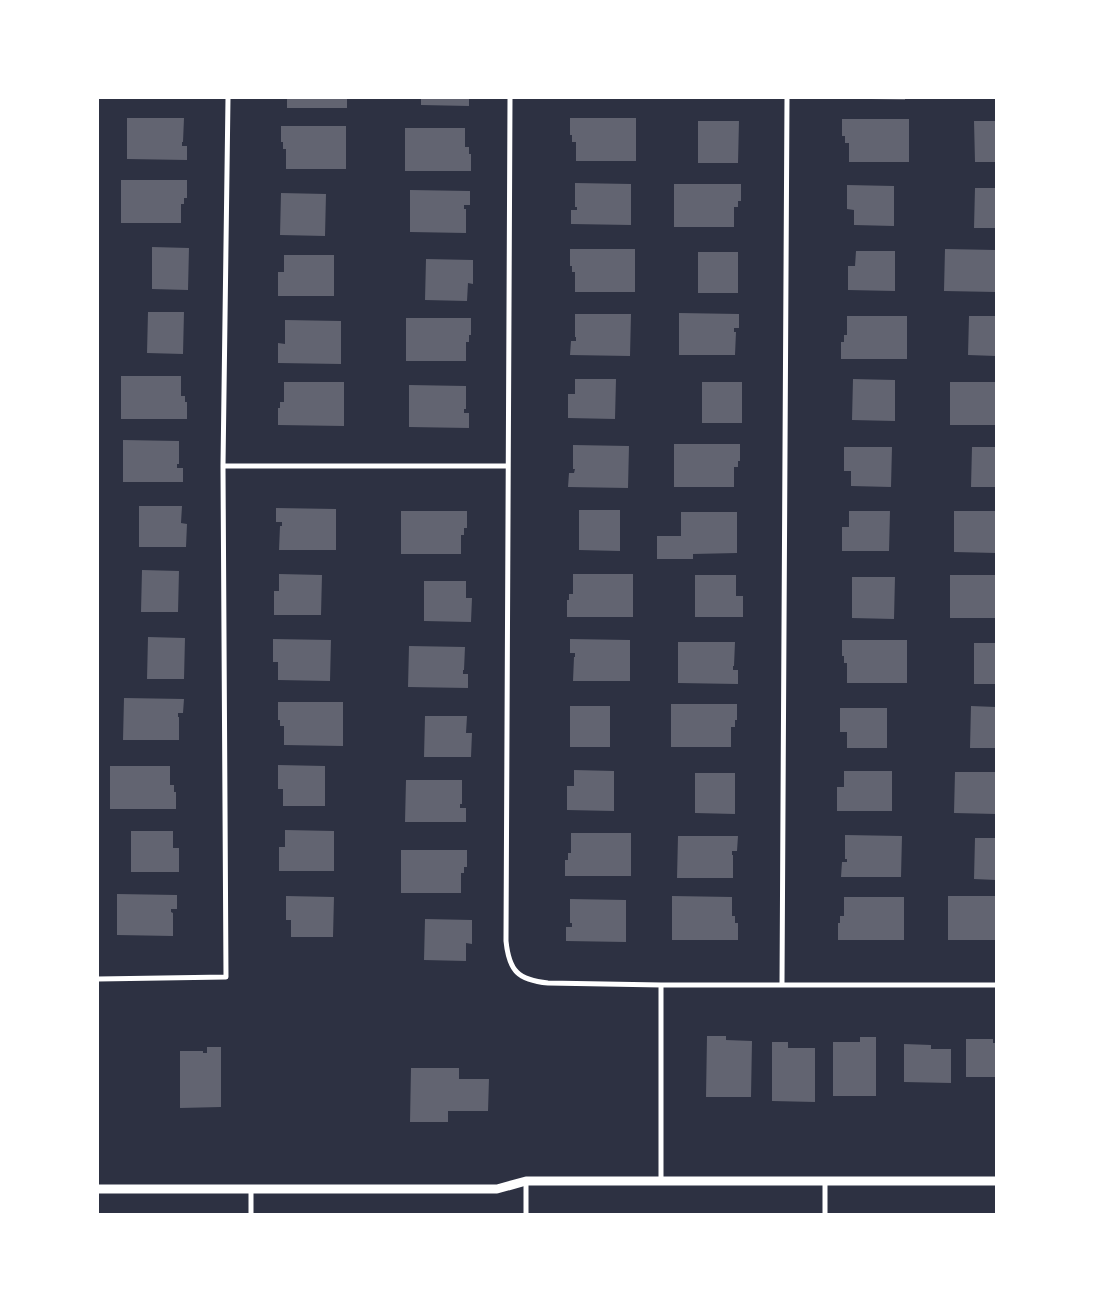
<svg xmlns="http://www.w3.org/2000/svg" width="1094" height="1312" viewBox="0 0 1094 1312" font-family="Raleway,sans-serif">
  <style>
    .building { fill: #626471 }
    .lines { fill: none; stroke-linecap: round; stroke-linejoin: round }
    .minor { stroke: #fff; stroke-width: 5 }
    .tertiary { stroke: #fff; stroke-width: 9 }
  </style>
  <rect width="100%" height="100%" fill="#2d3142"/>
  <path class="building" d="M287 98H347V108H287Z
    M421 98H469V106L421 105Z
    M872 98H905V100L871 99Z
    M127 118H184L183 142H182V146H187V160L127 159Z
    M570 118H636V161H576V142H572V135H570Z
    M842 119H909V162H849V143H845V136H842Z
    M698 121H739L738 163H698Z
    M974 121H996V162H975Z
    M281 126H346V169H286V149H283V142H281Z
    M405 128H465V147H469V154H471V171H405Z
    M121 180H187V198H184V204H181V223H121Z
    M575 183 631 184V225L571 224V210H577V207H575Z
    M674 184H741V201H738V207H734V227H674Z
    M847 185 894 186V226L854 225V210L847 209Z
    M975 188H996V228H974Z
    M410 190 470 191V205H464V209H466V233L410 232Z
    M281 193 326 194 325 236 280 235Z
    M152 247 189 248 188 290 152 289Z
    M570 249H635V292H575V272H572V266H570Z
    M945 249 996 250V292L944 291Z
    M856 251H895V291L848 290V266H855Z
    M698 252H738V293H698Z
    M284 255H334V296H278V272H284Z
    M426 259 473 260V284L468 283 467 301 425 300Z
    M148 312H184L183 354 147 353Z
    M679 313 739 314V328H734V332H736L735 355H679Z
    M575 314H631L630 356 570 355 571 341H576V337H575Z
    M847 316H907V359H841V342H844V335H847Z
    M969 316H996V356L968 355Z
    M406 318H471V335H469V342H466V361H406Z
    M285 320 341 321V364L278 363V343L285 344Z
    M121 376H181V396H185V402H187V419H121Z
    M575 379H616L615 419 568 418V394H575Z
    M853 379 895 380V421L852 420Z
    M284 382H344V426L278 425V408H280V402H284Z
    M702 382H742V423H702Z
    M950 382H996V425H950Z
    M409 385 466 386V409H464V413H469V428L409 427Z
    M123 440 179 441V464H177V468H183V482H123Z
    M674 444H740V461H738V467H734V487H674Z
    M573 445 629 446 628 488 568 487 569 473H574L575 469H573Z
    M844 447H892L891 487 851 486V471H844Z
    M972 447H996V487H971Z
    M139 506H182L181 523 187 524 186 547H139Z
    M276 508 336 509V550H279L280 526H282V522H276Z
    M579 510H620V551L579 550Z
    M401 511H467V528H464V535H461V554H401Z
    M849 511H890L889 551H842V527H849Z
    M954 511H996V553L954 552Z
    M681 512H737V553L693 554V559H657V536H681Z
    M142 570 179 571 178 612H141Z
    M279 574 322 575 321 615H274V591H279Z
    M573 574H633V617H567V600H569V594H573Z
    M695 575H736V596H743V617H695Z
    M950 575H996V618H950Z
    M852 577H895L894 619 852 618Z
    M424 581H466V598H472L471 622 424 621Z
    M148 637 185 638 184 679H147Z
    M273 639 331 640 330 681 278 680V662H273Z
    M570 639 630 640V681H573L574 657H575V653H570Z
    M842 640H907V683H847V663H844V656H842Z
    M678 642H735L734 666H733V670H738V684L678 683Z
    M974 643H996V684H974Z
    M409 646 465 647 464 670H463V674H468V688L408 687Z
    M124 698 184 699 183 713H178V717H179V740H123Z
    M278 702H343V746L284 745V726H280V720H278Z
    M671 704H737V720H735V727H731V747H671Z
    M570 706H610V747H570Z
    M971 706 996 707V748H970Z
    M840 708H887V748H847V732H840Z
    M425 716H467L466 733H472L471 757H424Z
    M278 765 325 766V806H283V789H278Z
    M110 766H170V785H174V792H176V809H110Z
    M574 770 614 771V811L567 810V786H574Z
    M844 771H892V811H837V787H844Z
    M955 772H996V814L954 813Z
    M695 773H735V814L695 813Z
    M406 780H462V804H460V808H466V822H405Z
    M285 830 334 831V871H279V847H285Z
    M131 831H173V848H179V872H131Z
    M571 833H631V876H565V860H568V853H571Z
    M845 835 902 836 901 877H841L842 862H847V859H845Z
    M678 836H738L737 851H732V855H733V878H677Z
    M975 838H996V880L974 879Z
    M401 850H467V867H464V873H461V893H401Z
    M117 894 177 895V909H171V912L173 913V936L117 935Z
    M286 896 334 897 333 937H291V920H286Z
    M672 896 732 897V916H735V923H738V940H672Z
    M948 896H996V940H948Z
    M844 897H904V940H838V923H840V916H844Z
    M570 899 626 900V942L566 941V927H572V923H570Z
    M425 919 472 920V944L466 943V961L424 960Z
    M707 1036H726V1040L752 1041 751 1097H706Z
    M860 1037H876V1096H833V1042H860Z
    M966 1039H993V1043H996V1077H966Z
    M772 1042H788V1048H815V1102L772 1101Z
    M904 1044 931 1045V1049H951V1083L904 1082Z
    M207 1047H221V1107L180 1108V1051H203V1053H207Z
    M411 1068H459V1079H489L488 1111H448V1122H410Z"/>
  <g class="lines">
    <path class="minor" d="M510 98 506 941C509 971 518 980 548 983L661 985H996
      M223 466H508
      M98 979 226 977 223 466 228 98
      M782 984 787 98
      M526 1181V1214
      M661 1181V985
      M251 1214V1190
      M825 1214V1181"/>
    <path class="tertiary" d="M98 1189H497L526 1181H996"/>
  </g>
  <rect width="1094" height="1312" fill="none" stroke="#ffffff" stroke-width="198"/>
</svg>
